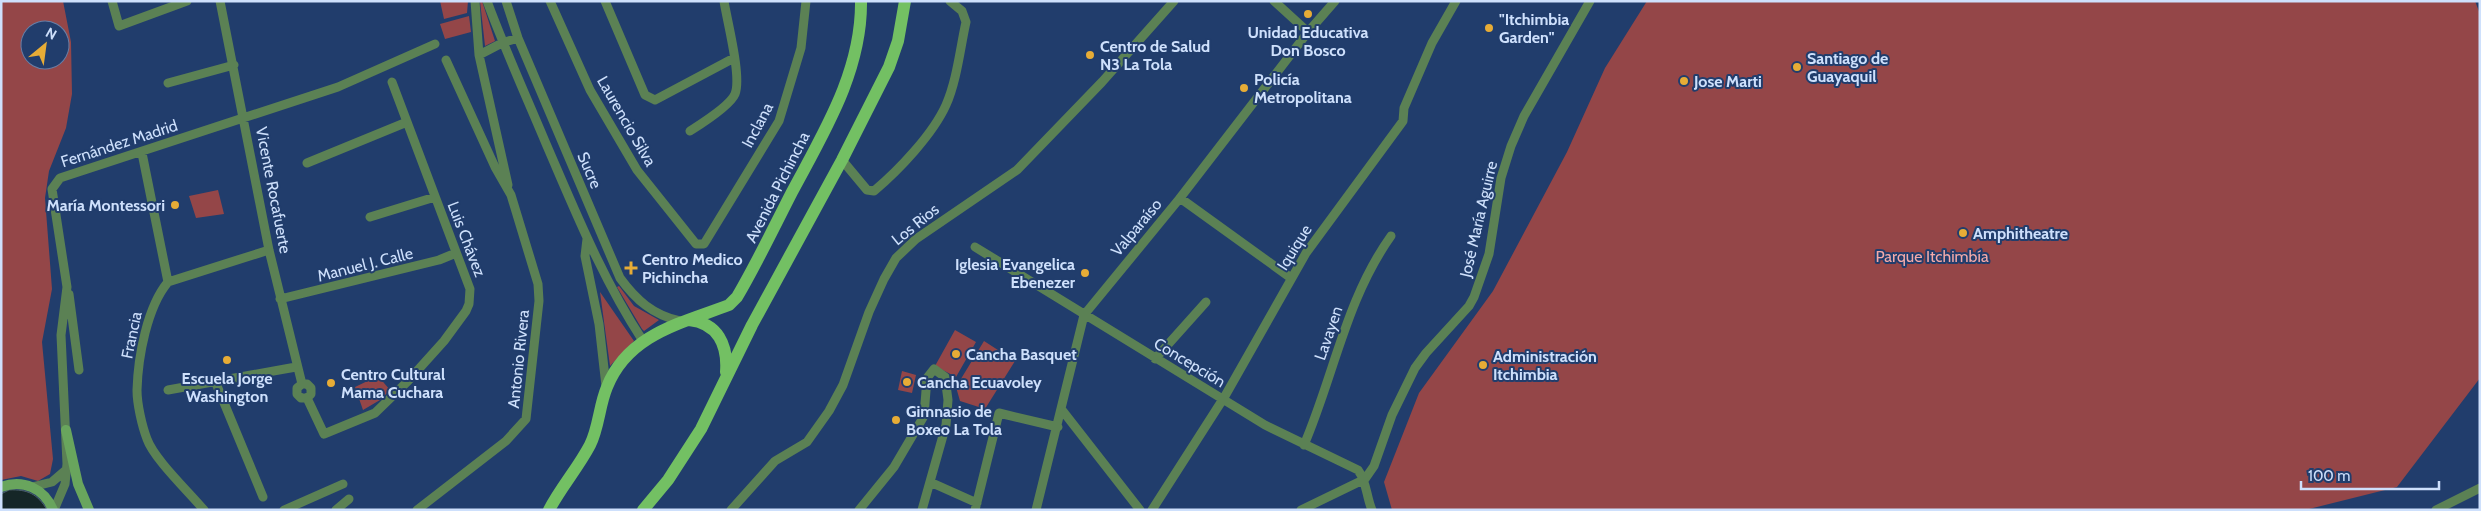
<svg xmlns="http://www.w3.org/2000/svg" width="2481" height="511" viewBox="0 0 2481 511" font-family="Cabin,sans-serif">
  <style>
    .green { fill: #944648; fill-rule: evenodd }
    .water { fill: #152627; stroke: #4c5e67 }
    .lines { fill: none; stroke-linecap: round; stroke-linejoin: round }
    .street { stroke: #5b8154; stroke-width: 9 }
    .secondary { stroke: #69a55d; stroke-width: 10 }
    .primary { stroke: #73c063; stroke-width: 12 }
    .poi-dot { fill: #e7ac36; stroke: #213d6c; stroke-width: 2 }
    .labels { text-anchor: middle; stroke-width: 4; stroke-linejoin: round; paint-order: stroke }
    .poi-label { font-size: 16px; font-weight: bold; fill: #cee0fc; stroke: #213d6c; text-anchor: start }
    .street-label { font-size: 16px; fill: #cee0fc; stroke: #213d6c }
    .park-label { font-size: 16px; fill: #f4aaa9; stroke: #213d6c }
  </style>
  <rect width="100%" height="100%" fill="#213d6c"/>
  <path class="green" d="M1 1H63L71 42 72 94 66 128 49 171 45 198 52 289 42 342 53 459 50 474 38 481 21 476 1 480ZM30 30H60V60H30Z
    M440 1H468L467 13 444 19Z
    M480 1H482L495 41 485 46Z
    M1647 1H2475L2480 14V378L2397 487 2305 510H1392L1384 482 1419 393 1493 291 1567 152 1605 68Z
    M469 16 471 32 445 39 440 24Z
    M218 190 224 214 196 218 189 196Z
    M619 286 634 306 659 320 644 331 642 329 617 287Z
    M600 292 634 341 610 366Z
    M955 330 976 342 956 377 935 366Z
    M984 341 1015 361 985 409 960 401 956 387Z
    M902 371 916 375 912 393 898 390Z
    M378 376 390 390 380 400 363 410 355 387Z"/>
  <path class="water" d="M9 490C27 489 38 494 47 510H1V494Z"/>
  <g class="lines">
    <path class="street" d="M112 1 119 26 187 1
      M220 1 269 250 302 384
      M475 1 479 55 508 185
      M487 1C505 50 527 98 547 146 576 213 603 280 643 341
      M506 1 518 38 620 278C636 300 653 315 680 321
      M550 1 590 90 637 170 696 244H704L779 121 801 48 806 1
      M605 1 645 95 655 100 734 58
      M1274 1 1308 32
      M479 55 502 43 518 38
      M168 83 234 65
      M690 131C701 124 730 106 735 94 742 77 727 21 724 1
      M142 153 168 282
      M842 160 867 190 874 191C899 170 933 134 946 105 957 80 960 49 966 22L962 11 950 1
      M307 163 407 122
      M1180 198 1291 278
      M370 217 435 197
      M587 239 585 256 599 324 606 386
      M975 247 1265 425 1358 470C1367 482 1366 496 1372 510
      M168 282C147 307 138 357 137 390 137 404 142 426 147 439 154 459 189 492 204 510
      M168 282 269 250
      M69 294 79 370
      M280 299 439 260 456 253
      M1155 359 1206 302
      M215 381 263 497
      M302 384 297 388V394L301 398H307
      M302 384H307L311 388V394L307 398
      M168 390 296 367
      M307 398 324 434 375 413 408 381 444 341 466 311 469 304 470 289 392 82
      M1062 410 1140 510
      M1304 445C1334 375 1346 299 1391 236
      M930 482 977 503
      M32 487 52 482 66 470
      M54 510 65 484 67 464 61 335 67 287 52 189 60 178 338 87 435 44
      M284 510 343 484
      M336 510 349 499
      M417 510 506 441 526 419 539 301 538 284 511 195 495 167 446 60
      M731 510 775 461 807 442 829 411 843 385 869 312 884 279 896 258 916 239 1017 170 1102 82 1174 1
      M859 510 894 467 924 416 927 378 934 369 945 377 948 400 946 425 922 510
      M975 510 999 413 1058 427
      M1036 510 1084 315 1180 198 1308 32 1335 1
      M1152 510 1225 396 1306 253 1403 121 1404 108 1432 43 1456 1
      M1301 510 1365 479 1374 466 1392 415 1415 368 1426 353 1469 306 1474 297 1489 254 1501 178 1511 146 1524 116 1590 1
      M2436 510 2480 488"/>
    <path class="secondary" d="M66 430 78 484 89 510
      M1 487C23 479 44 488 53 510"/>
    <path class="primary" d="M689 320C718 323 728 345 726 372
      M549 510C561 487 578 468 590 445 599 427 599 406 607 387 628 334 682 323 729 305L737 297C757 263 774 227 792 192 824 132 862 71 861 1
      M643 510 668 480 701 429 752 325 842 160 889 67 898 41 905 1"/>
  </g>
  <g class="poi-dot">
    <circle cx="1308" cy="14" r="5"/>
    <circle cx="1489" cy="28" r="5"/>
    <circle cx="1090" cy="55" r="5"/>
    <circle cx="1797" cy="67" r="5"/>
    <circle cx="1684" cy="81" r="5"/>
    <circle cx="1244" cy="88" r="5"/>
    <circle cx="175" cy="205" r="5"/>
    <circle cx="1963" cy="233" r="5"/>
    <path d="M628.5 260.5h5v5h5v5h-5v5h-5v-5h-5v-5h5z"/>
    <circle cx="1085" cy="273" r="5"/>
    <circle cx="956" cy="354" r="5"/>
    <circle cx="227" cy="360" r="5"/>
    <circle cx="1483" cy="365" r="5"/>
    <circle cx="907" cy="382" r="5"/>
    <circle cx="331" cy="383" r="5"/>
    <circle cx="896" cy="420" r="5"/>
  </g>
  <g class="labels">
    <g class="poi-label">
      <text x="1499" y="25">"Itchimbia<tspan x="1499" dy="18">Garden"</tspan></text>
      <text x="1308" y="38" text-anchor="middle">Unidad Educativa<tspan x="1308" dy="18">Don Bosco</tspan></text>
      <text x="1100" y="52">Centro de Salud<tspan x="1100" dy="18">N3 La Tola</tspan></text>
      <text x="1807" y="64">Santiago de<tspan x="1807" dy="18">Guayaquil</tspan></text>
      <text x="1254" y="85">Policía<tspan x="1254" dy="18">Metropolitana</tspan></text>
      <text x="1694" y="87">Jose Marti</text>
      <text x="165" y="211" text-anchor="end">María Montessori</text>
      <text x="1973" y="239">Amphitheatre</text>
      <text x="642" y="265">Centro Medico<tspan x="642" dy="18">Pichincha</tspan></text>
      <text x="1075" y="270" text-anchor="end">Iglesia Evangelica<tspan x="1075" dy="18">Ebenezer</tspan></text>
      <text x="966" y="360">Cancha Basquet</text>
      <text x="1493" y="362">Administración<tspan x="1493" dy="18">Itchimbia</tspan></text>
      <text x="341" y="380">Centro Cultural<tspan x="341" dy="18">Mama Cuchara</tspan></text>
      <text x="227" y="384" text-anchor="middle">Escuela Jorge<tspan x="227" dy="18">Washington</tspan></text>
      <text x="917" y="388">Cancha Ecuavoley</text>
      <text x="906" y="417">Gimnasio de<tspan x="906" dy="18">Boxeo La Tola</tspan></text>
    </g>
    <g class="street-label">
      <text transform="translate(627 121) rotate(60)" y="6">Laurencio Silva</text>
      <text transform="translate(757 125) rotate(-62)" y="6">Inclana</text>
      <text transform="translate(119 143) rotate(-18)" y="6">Fernández Madrid</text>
      <text transform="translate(590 170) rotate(67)" y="6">Sucre</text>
      <text transform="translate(777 187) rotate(-63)" y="6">Avenida Pichincha</text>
      <text transform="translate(274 190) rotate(79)" y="6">Vicente Rocafuerte</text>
      <text transform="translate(1478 219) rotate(-77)" y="6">José María Aguirre</text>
      <text transform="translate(915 224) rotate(-39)" y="6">Los Rios</text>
      <text transform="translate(1136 227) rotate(-50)" y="6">Valparaíso</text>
      <text transform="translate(467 239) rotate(69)" y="6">Luis Chávez</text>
      <text transform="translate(1294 247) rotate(-58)" y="6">Iquique</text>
      <text transform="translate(365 264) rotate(-14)" y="6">Manuel J. Calle</text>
      <text transform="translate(1328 333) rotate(-71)" y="6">Lavayen</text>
      <text transform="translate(131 335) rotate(-78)" y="6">Francia</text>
      <text transform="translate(518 359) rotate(-84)" y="6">Antonio Rivera</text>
      <text transform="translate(1190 362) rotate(31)" y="6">Concepción</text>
    </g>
    <g class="park-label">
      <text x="1932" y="262">Parque Itchimbía</text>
    </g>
  </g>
  <rect width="2481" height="511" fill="none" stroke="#cee0fc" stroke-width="5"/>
  <g transform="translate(45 45) rotate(29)"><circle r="24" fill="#213d6c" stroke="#667ea6"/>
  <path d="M0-4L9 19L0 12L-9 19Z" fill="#e7ac36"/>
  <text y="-8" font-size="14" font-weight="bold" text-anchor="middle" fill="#cee0fc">N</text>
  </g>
  <path d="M2301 481v8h138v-8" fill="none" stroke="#cee0fc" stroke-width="2.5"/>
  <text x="2308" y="481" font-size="15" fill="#cee0fc" stroke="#213d6c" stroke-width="4" paint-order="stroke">100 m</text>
</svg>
